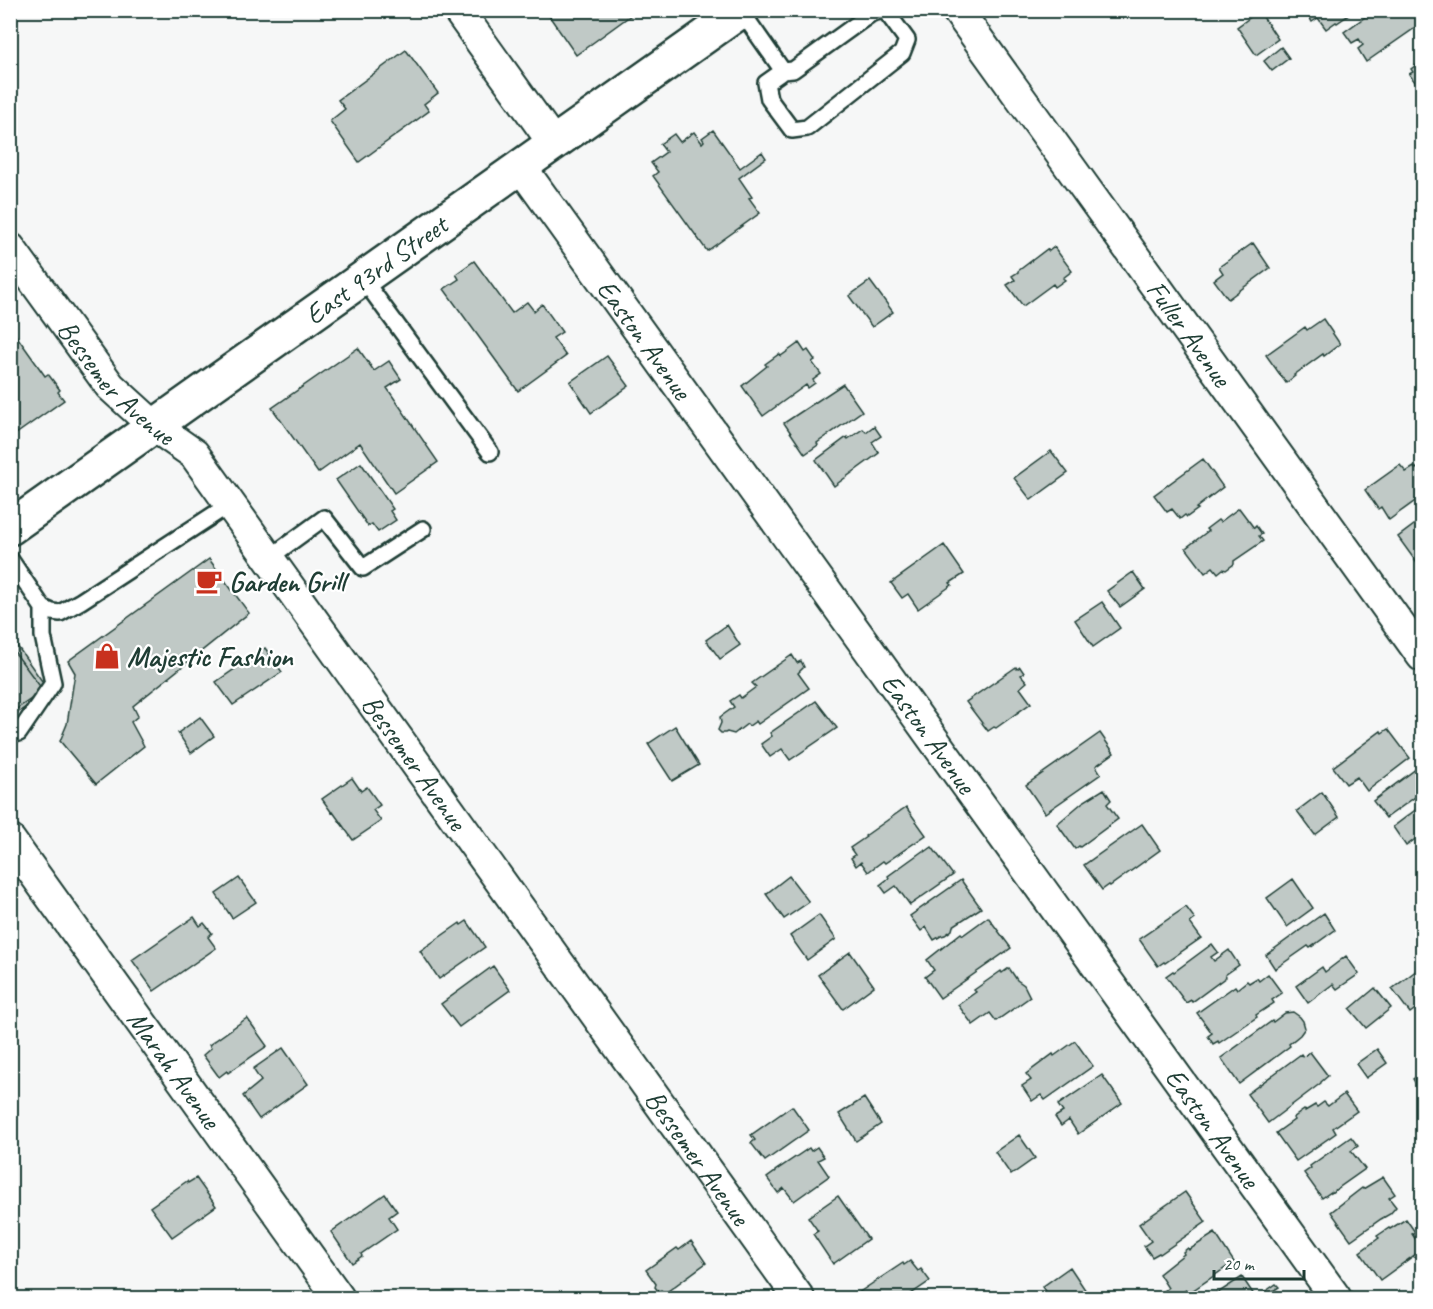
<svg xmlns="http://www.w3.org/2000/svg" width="1433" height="1309" viewBox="0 0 1433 1309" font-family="Caveat,sans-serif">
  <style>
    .building { fill: #c0c9c6; stroke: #1f3d34; stroke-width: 1.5 }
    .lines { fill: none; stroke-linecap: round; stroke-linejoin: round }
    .service-casing { stroke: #1f3d34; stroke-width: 20 }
    .minor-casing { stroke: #1f3d34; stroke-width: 34 }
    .secondary-casing { stroke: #1f3d34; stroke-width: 38 }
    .service { stroke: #fff; stroke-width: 15 }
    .minor { stroke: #fff; stroke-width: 30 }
    .secondary { stroke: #fff; stroke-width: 33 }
    .labels { text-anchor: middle; stroke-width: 4.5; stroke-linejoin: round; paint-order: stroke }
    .street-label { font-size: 28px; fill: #1f3d34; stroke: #fff }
    .poi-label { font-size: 28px; font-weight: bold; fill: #1f3d34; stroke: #fff; text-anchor: start }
  </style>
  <rect width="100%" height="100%" fill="#f6f7f7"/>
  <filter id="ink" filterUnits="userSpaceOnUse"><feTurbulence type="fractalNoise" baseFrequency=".0167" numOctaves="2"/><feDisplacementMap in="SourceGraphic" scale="12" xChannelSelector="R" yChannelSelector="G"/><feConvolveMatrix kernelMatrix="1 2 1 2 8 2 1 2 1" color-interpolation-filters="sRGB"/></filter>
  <g filter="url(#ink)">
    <path class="building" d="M545 10H638L576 55Z
      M1319 10H1356L1337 23 1336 22 1326 29 1318 18 1312 22 1309 17Z
      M1375 10H1420L1422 15V23L1366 62 1358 49 1363 45 1359 39 1352 43 1344 32Z
      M1259 11 1278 39 1256 55 1237 27Z
      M1281 47 1289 58 1272 71 1264 61Z
      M406 50 438 93 424 104 429 111 359 162 330 121 345 109 338 100Z
      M1422 61V86L1419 79 1415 82 1409 74 1413 72 1411 69Z
      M713 130 740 168 762 152 766 158 739 178 752 197 749 198 760 213 707 251 653 176 658 172 651 163 666 152 660 144 674 134 680 142 694 132 702 143 704 141 702 138Z
      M1253 243 1270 268 1228 299 1214 280 1223 273 1219 267Z
      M1054 247 1072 271 1063 278 1065 280 1055 287 1053 284 1023 306 1007 285 1015 280 1012 276 1018 272V271L1047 249 1049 251Z
      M474 261 512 313 527 302 534 311 542 304 562 332 553 338 566 356 518 391 444 289 459 279 456 274Z
      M870 281 893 312 872 327 849 296Z
      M1323 319 1340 344 1324 356 1323 354 1294 375 1295 376 1286 383 1266 355 1305 327 1307 330Z
      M13 331 45 376 48 374 60 390 58 392 64 400 16 434 10 426V333Z
      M799 343 805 352 808 350 815 360 812 362 821 374 813 380 815 383 808 388 806 385 763 416 742 386 767 366 765 364 779 354 781 356Z
      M358 348 374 371 389 361 401 379 387 388 438 462 394 493 360 443 318 473 272 408Z
      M607 356 629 386 591 413 570 382Z
      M843 384 862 411 817 443 818 445 805 454 784 423Z
      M874 426 881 436 872 442 879 453 834 486 816 460 847 437 848 439 863 429 866 432Z
      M1051 451 1068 473 1031 500 1014 478Z
      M1203 459 1223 487 1196 508 1198 509 1187 517 1185 515 1180 519 1172 509 1167 512 1154 495Z
      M361 463 393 509 390 511 396 520 378 532 372 524 368 526 336 480Z
      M1400 465 1406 472 1414 467 1416 469 1418 467 1422 473V496L1389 520 1381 507 1378 509 1365 490Z
      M1239 508 1254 528 1256 526 1262 534 1259 536 1263 541 1234 561V564L1226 570 1223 569 1218 573 1213 567 1205 573 1186 548 1208 531 1206 529 1218 520 1220 522Z
      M1422 519V564L1419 566 1398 537Z
      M944 545 964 574 950 583 952 585 918 609 908 594 902 598 891 583Z
      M209 559 249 613 133 706 138 716 131 722 144 746 96 784 60 741 67 724 75 673 68 661Z
      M1133 572 1145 589 1120 607 1107 591Z
      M1102 602 1120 628 1093 647 1075 620Z
      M727 625 740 645 720 659 706 640Z
      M10 636 47 688 15 710 10 704Z
      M10 646 45 693 16 714 10 707Z
      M265 648 282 672 233 705 216 682Z
      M792 655 797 663 801 661 804 667 798 673 809 688 758 724 756 721 749 726 747 724 734 734 727 732 725 733H721L718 730 721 723 720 717 734 707 730 701 739 695 741 698 756 687 752 683Z
      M1016 667 1017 669 1020 667 1024 673 1021 675 1027 682 1020 688 1031 703 996 728 994 727 988 731 966 702Z
      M816 701 837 728 790 760 782 749 770 757 761 744 772 736 770 733Z
      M200 717 214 736 191 753 178 733Z
      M675 726 699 765 672 781 648 744Z
      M1388 729 1410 758 1367 791 1357 777 1346 784 1333 767 1381 731 1382 733Z
      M1100 733 1114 753 1096 766 1101 774 1045 813 1026 785Z
      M1420 766 1422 770V792L1386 818 1373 801Z
      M352 778 361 791 367 787 380 805 373 810 381 821 353 840 333 812 332 813 322 799Z
      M1104 789 1111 800 1107 804 1118 819 1080 847 1079 846 1075 849 1057 824 1083 802Z
      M1322 792 1339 817 1315 835 1297 811Z
      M1422 805V834L1406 846 1393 827Z
      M906 807 926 835 885 863 883 861 868 872 861 862 856 866 851 858 855 855 850 848 866 837 865 836Z
      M1142 824 1160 850 1110 886 1109 885 1102 890 1084 865Z
      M932 847 953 875 910 905 896 886 886 893 880 885 889 878 888 876 924 850 925 852Z
      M789 876 809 902 784 919 766 894Z
      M239 878 256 902 232 918 216 894Z
      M1293 879 1313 908 1287 927 1267 898Z
      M961 880 981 908 953 926 952 930 945 935 941 936 934 940 926 927 921 931 910 916Z
      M1186 907 1195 919 1190 923 1201 938 1165 963 1164 962 1158 966 1139 939Z
      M1324 913 1335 930 1310 948 1308 946 1275 969 1266 955Z
      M819 915 836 939 807 960 790 936Z
      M194 917 200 926 204 923 212 933 208 937 216 948 154 991 132 960Z
      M988 917 1011 948 940 998 925 977 934 970 927 960 961 933 963 935Z
      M467 921 485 947 439 979 420 951 460 923 461 925Z
      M1212 944 1218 952 1211 957 1214 961 1229 950 1239 965 1225 975 1226 977 1192 1002 1191 1000 1186 1003 1166 976 1173 971 1174 972Z
      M850 952 874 986 843 1009 818 975Z
      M1346 956 1359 974 1337 989 1333 984 1308 1003 1296 986 1322 967 1325 972Z
      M493 966 510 990 459 1027 441 1004Z
      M1009 968 1017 980 1024 985 1030 997 996 1021 990 1013 973 1025 958 1005 976 992 974 990 1001 971 1002 973Z
      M1417 970 1422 977V1004L1410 1013 1392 989Z
      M1268 974 1282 993 1272 1000 1274 1003 1256 1015 1257 1017 1219 1043 1218 1041 1213 1044 1208 1036 1212 1033 1197 1013 1235 986 1237 989 1247 981 1249 983 1257 978 1259 981Z
      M1375 988 1391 1008 1366 1028 1350 1009Z
      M1293 1012 1300 1017 1303 1021 1305 1028 1300 1035 1289 1044 1290 1046 1239 1084 1221 1058 1272 1021 1273 1022 1285 1013Z
      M247 1018 267 1046 228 1073 227 1071 219 1077 203 1055 211 1048 209 1045Z
      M1075 1041 1093 1066 1045 1100 1041 1095 1032 1101 1022 1086 1031 1080 1026 1074 1053 1054 1054 1056Z
      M283 1048 308 1084 259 1119 243 1096 261 1081 253 1069Z
      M1377 1049 1387 1063 1366 1078 1356 1064Z
      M1310 1052 1328 1076 1321 1082V1083L1268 1123 1247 1094 1301 1054 1303 1057Z
      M1422 1073V1093L1413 1079Z
      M1102 1075 1122 1103 1078 1134 1069 1120 1061 1126 1055 1117 1063 1112 1058 1105Z
      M1344 1094 1357 1111 1333 1128 1336 1133 1296 1161 1276 1133 1294 1120 1293 1118 1304 1110 1305 1111 1315 1105 1317 1107 1324 1102 1328 1106Z
      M864 1098 881 1124 856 1141 839 1114Z
      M792 1106 809 1130 765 1161 751 1143 755 1140 751 1135Z
      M1019 1135 1035 1158 1011 1175 995 1152Z
      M1351 1137 1358 1146 1351 1151 1365 1169 1331 1193V1192L1322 1198 1304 1173 1311 1168 1310 1166Z
      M817 1147 824 1157 818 1160 829 1176 794 1201 784 1188 778 1193 767 1178 775 1172V1171L809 1148 811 1151Z
      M1383 1177 1395 1194 1389 1198 1396 1207 1390 1214 1381 1219 1351 1240 1331 1212 1362 1188 1363 1189Z
      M196 1178 216 1206 172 1237 150 1207 187 1181 188 1183Z
      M1185 1192 1206 1222 1160 1254 1159 1253 1152 1257 1144 1246 1151 1241 1139 1224Z
      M385 1194 397 1211 389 1217 397 1229 361 1254 362 1256 352 1263 331 1232Z
      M838 1196 868 1239 833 1264 813 1234 818 1231 808 1217Z
      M1406 1219 1415 1232 1412 1234 1421 1247 1419 1249 1420 1251 1380 1280 1360 1252 1379 1238 1377 1236 1389 1228 1390 1229Z
      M1215 1233 1234 1262 1189 1293 1186 1290 1174 1298H1159L1157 1296 1168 1288 1159 1274 1184 1254 1183 1252 1188 1248 1189 1250Z
      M691 1241 706 1263 664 1294 661 1290 658 1291 655 1287 656 1284 646 1270 677 1248 679 1250Z
      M910 1261 918 1271 921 1269 930 1281 905 1298H853L852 1297 903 1263 904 1265Z
      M1070 1267 1088 1294 1083 1298H1050L1042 1287Z
      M1242 1277 1256 1298 1276 1284 1279 1287 1262 1298H1210Z"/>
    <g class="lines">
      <g class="service-casing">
        <path id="service" d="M885 10 872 13 793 70 783 71 766 83 769 99 792 130 807 128 902 53 907 40 885 10
          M741 11 783 71
          M363 279 490 452
          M269 558 324 518 363 568 423 529
          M10 559 43 608 52 612 60 613 81 601 230 504
          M10 732 19 733 53 683 43 636V608"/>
      </g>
      <g class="minor-casing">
        <g id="minor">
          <path d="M458 10 554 144"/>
          <path id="s1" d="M957 10 1422 656"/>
          <path id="s2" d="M521 167 1336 1298"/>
          <path id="s3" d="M10 248 110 386 154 426 194 454 799 1298"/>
          <path id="s4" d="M10 840 339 1298"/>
        </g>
      </g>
      <g class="secondary-casing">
        <g id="secondary">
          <path id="s5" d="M10 528 742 10"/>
        </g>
      </g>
      <use href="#service" class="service"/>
      <use href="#minor" class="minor"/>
      <use href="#secondary" class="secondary"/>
    </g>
  </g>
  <defs>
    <g id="cafe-bare" transform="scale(2.07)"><path d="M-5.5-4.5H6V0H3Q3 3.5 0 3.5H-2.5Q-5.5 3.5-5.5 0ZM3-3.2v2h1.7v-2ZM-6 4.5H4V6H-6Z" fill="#c8321e" stroke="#fff" stroke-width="2.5" paint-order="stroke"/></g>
    <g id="shop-bare" transform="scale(2.07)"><path d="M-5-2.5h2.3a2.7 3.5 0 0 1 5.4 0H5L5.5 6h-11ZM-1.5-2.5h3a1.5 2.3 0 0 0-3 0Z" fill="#c8321e" stroke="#fff" stroke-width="2.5" paint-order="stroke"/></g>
  </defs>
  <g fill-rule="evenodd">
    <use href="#cafe-bare" x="209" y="581"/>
    <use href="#shop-bare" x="107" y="656"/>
  </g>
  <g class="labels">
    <g class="street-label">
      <text dy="10" stroke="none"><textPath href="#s5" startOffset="448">East 93rd Street</textPath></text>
      <text dy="10" stroke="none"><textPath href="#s1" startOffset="398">Fuller Avenue</textPath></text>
      <text dy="10" stroke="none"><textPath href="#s2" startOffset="212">Easton Avenue</textPath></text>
      <text dy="10" stroke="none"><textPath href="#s3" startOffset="172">Bessemer Avenue</textPath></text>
      <text dy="10" stroke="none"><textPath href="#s2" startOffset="698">Easton Avenue</textPath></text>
      <text dy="10" stroke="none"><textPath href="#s3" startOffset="658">Bessemer Avenue</textPath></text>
      <text dy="10" stroke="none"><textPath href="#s4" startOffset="282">Marah Avenue</textPath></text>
      <text dy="10" stroke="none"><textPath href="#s2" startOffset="1184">Easton Avenue</textPath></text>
      <text dy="10" stroke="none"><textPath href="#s3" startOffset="1144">Bessemer Avenue</textPath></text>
    </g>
    <g class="poi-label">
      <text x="229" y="591">Garden Grill</text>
      <text x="127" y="666">Majestic Fashion</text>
    </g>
  </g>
  <rect width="1433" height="1309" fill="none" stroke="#fff" stroke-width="36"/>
  <rect x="18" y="18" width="1397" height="1273" fill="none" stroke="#1f3d34" stroke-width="2" filter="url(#ink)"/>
  <path d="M1214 1270v9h90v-9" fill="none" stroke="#1f3d34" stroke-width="3"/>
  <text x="1223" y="1270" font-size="18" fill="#1f3d34" stroke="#ffffff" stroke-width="4.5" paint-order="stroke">20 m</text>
</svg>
